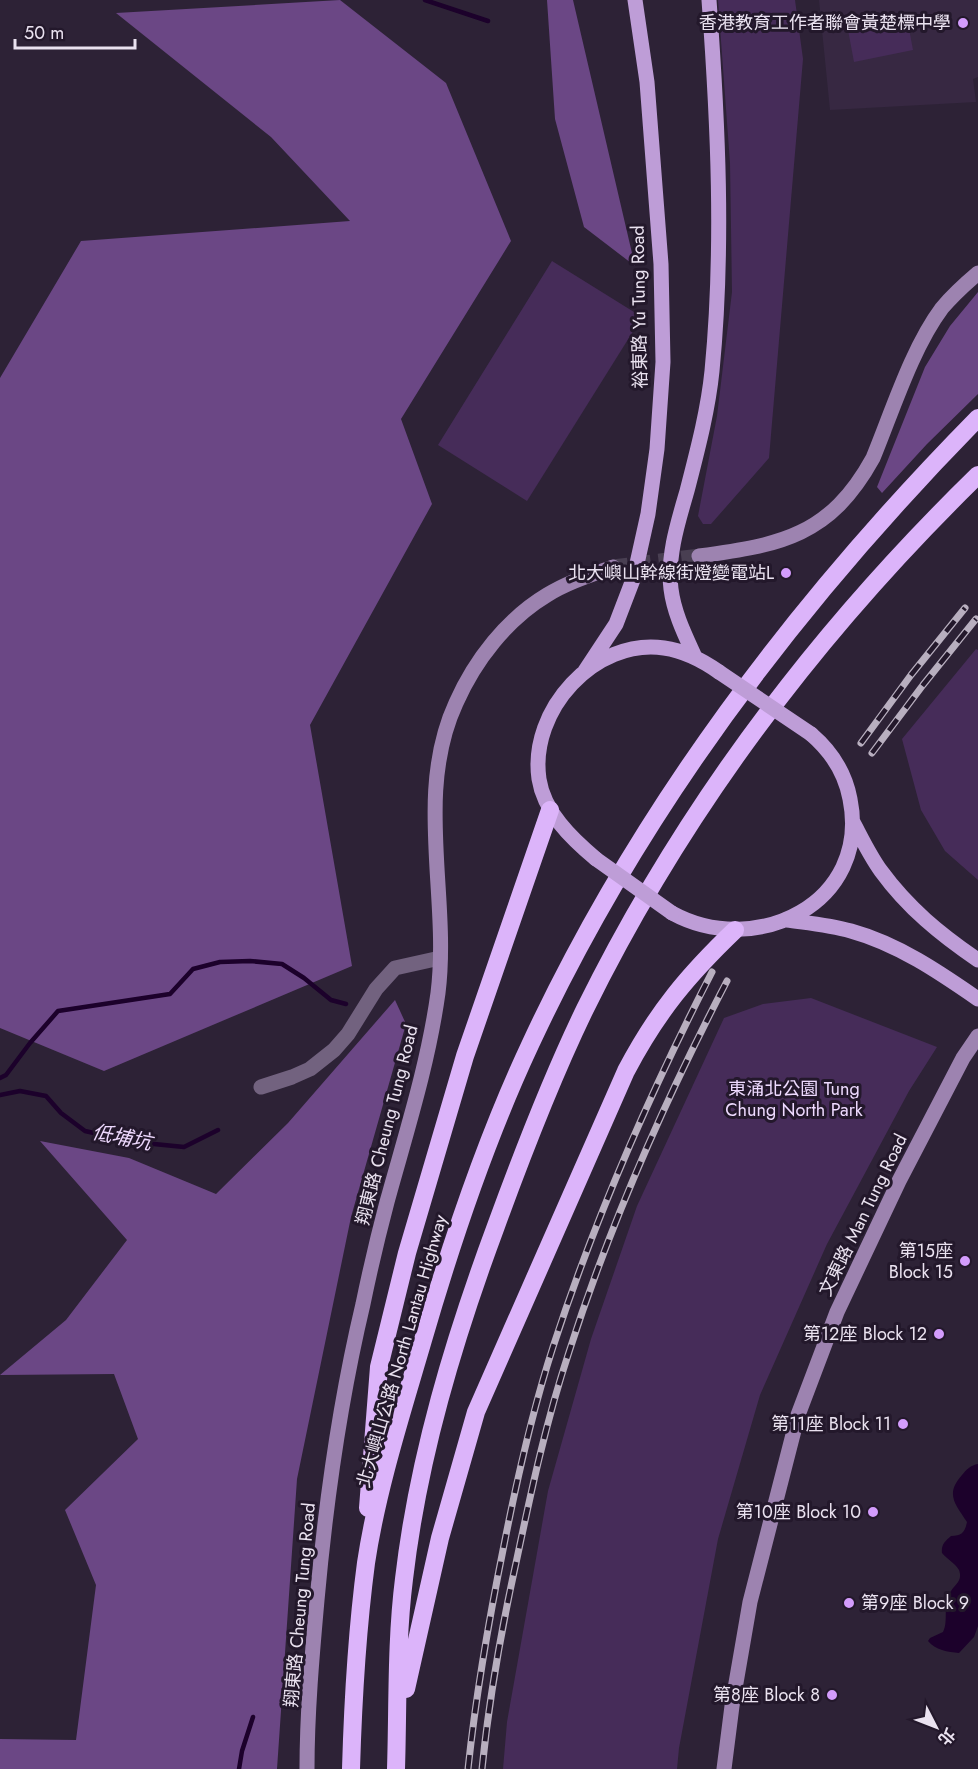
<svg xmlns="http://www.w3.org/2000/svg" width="978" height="1769" viewBox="0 0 978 1769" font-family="Jost,'Noto Sans TC',sans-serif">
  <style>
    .built { fill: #372842 }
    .green { fill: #462c59 }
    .forest { fill: #6b4785 }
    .water { fill: #1c012b }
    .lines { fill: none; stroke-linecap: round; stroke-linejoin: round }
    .stream { stroke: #1c012b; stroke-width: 4.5 }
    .secondary-tunnel { stroke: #493f52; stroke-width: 15; stroke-dasharray: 15 8; stroke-linecap: butt }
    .street { stroke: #72627f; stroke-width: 15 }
    .secondary { stroke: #9d83b0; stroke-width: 15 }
    .primary { stroke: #be9dd7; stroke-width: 15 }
    .highway { stroke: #dcb4fa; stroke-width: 18 }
    .rail-casing { stroke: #b8afbf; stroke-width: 7 }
    .rail { stroke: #23182b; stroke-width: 4.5; stroke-dasharray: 14; stroke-linecap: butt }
    .primary-bridge { stroke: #be9dd7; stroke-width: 15 }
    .poi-dot { fill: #d39cfc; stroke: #23182b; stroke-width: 2 }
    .labels { text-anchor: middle; stroke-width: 6; stroke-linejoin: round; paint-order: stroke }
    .poi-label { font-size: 18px; fill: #eae2f0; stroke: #23182b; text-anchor: end }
    .street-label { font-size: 18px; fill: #eae2f0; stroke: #23182b }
    .park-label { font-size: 18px; fill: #eedaff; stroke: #23182b }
    .water-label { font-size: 20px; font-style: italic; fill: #edd8fd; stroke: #23182b }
  </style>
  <rect width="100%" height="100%" fill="#2d2236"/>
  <path class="built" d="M819 0H978V77L973 79 976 102 830 110Z"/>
  <path class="green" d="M718 0H795L803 59 769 458 711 524H703L698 516 717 416 732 292 730 163Z
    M907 18 913 50 854 62 848 30Z
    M552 261 642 317 527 501 438 445Z
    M976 649 978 650V880L945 851 921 810 902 739Z
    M811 998 937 1047 909 1091 827 1244 760 1395 718 1539 679 1748 677 1769H503L507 1722 548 1491 591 1339 637 1206 724 1018 763 1004Z"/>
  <path class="forest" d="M340 0 446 83 511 241 401 419 432 504 310 725 352 966 104 1071 0 1028V378L81 241 350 221 271 137 116 13Z
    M547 0H573L635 266 584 227 555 119Z
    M978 292V394L927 444 882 493 877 487 925 367 950 326Z
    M395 1000 406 1024 351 1217 297 1479 277 1769H0V1739L76 1740 96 1585 65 1510 138 1439 114 1374 0 1375 66 1320 127 1240 40 1141 129 1158 216 1194 288 1123Z"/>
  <path class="water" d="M978 1464V1626L974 1637 959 1653C948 1652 935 1650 928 1641L930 1638 943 1632C949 1621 942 1603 951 1591 955 1584 963 1581 959 1570 955 1563 947 1559 942 1553 941 1545 945 1541 951 1536 962 1536 965 1532 967 1522 955 1504 945 1494 962 1475 966 1470 971 1465 978 1464Z"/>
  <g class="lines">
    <path class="stream" d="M425 0 488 21
      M0 1078 6 1075 30 1043 58 1011 170 994 193 969 220 962 250 961 282 964 304 978 331 1000 346 1004
      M0 1095 20 1091 46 1096 61 1113 85 1131 134 1142 184 1147 218 1130
      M239 1769 242 1751 253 1717"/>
    <path class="secondary-tunnel" d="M613 567 699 556"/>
    <path class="street" d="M261 1087 292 1077 310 1069 334 1050 348 1034 376 989 395 968 440 958"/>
    <path class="secondary" d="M699 556C781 545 830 536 873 458 892 412 912 348 942 308 953 295 965 284 978 273
      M307 1769C307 1713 312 1656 317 1600 326 1500 340 1401 363 1304 370 1270 378 1236 387 1202 406 1133 428 1065 438 993 450 897 414 794 456 703 475 660 507 619 547 595 568 582 591 575 613 567
      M724 1769 732 1706 750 1602 798 1415 837 1312 899 1181 963 1058 978 1036"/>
    <path class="primary" d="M695 657C685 635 674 613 671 589 667 556 678 522 687 491 697 452 708 411 712 371 724 247 718 124 709 0
      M585 671 616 624 634 577 648 514 657 449 663 362 661 264 647 82 635 0
      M853 822C862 839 870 856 881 871 908 908 941 935 978 960
      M596 859C571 838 544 812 539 779 529 710 595 638 664 648 685 651 702 660 719 672
      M672 913C756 959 871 903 850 799 845 772 832 752 811 734
      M787 920C808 923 830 925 851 931 898 944 939 972 978 999"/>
    <path class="highway" d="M368 1508 379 1367 407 1253 465 1056 550 810
      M406 1689 440 1538 476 1412 626 1071C657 1012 688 975 735 930
      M351 1769C353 1700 357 1631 366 1563 377 1489 402 1412 423 1340 452 1240 486 1139 530 1045 639 810 797 602 978 418
      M396 1769C398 1706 396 1642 404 1579 418 1458 454 1339 496 1226 523 1152 551 1079 585 1009 683 810 819 630 978 475"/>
    <g class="rail-casing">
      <path id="rail" d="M861 743 911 675 965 608
        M872 753 923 685 976 619
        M468 1769C476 1694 489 1619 504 1545 517 1479 532 1412 553 1347 595 1218 650 1093 712 972
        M482 1769C489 1700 501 1631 516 1563 531 1492 546 1421 569 1352 610 1224 665 1100 727 981"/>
    </g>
    <use href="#rail" class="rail"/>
    <path class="primary-bridge" d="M719 672 811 734
      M596 859 672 913"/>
  </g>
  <g class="poi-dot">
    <circle cx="963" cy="23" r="6"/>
    <circle cx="786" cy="573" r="6"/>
    <circle cx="965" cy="1261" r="6"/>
    <circle cx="939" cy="1334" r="6"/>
    <circle cx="903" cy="1424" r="6"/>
    <circle cx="873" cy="1512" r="6"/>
    <circle cx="849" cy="1603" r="6"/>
    <circle cx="832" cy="1695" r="6"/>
  </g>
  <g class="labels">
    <g class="poi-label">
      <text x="951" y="29">香港教育工作者聯會黃楚標中學</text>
      <text x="774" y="579">北大嶼山幹線街燈變電站L</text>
      <text x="953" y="1257">第15座<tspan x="953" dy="21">Block 15</tspan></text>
      <text x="927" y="1340">第12座 Block 12</text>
      <text x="891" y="1430">第11座 Block 11</text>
      <text x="861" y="1518">第10座 Block 10</text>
      <text x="861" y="1609" text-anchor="start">第9座 Block 9</text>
      <text x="820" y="1701">第8座 Block 8</text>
    </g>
    <g class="street-label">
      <text transform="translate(639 307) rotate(-91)" y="6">裕東路 Yu Tung Road</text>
      <text transform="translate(387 1125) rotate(-76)" y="6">翔東路 Cheung Tung Road</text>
      <text transform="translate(863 1215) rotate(-64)" y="6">文東路 Man Tung Road</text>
      <text transform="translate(402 1351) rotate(-74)" y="6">北大嶼山公路 North Lantau Highway</text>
      <text transform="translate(300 1605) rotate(-85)" y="6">翔東路 Cheung Tung Road</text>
    </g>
    <g class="park-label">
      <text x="794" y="1095">東涌北公園 Tung<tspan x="794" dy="21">Chung North Park</tspan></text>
    </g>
    <g class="water-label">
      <text transform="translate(122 1137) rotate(11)" y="7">低埔坑</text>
    </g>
  </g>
  <g transform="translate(936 1727) rotate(132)" stroke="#23182b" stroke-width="4.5" paint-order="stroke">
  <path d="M0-4.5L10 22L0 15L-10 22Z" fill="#eae2f0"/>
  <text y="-9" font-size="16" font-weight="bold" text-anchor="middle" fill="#eae2f0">北</text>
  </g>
  <path d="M15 39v9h120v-9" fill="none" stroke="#eae2f0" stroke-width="3"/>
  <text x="24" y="39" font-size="18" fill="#eae2f0" stroke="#23182b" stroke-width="4.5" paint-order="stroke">50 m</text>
</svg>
